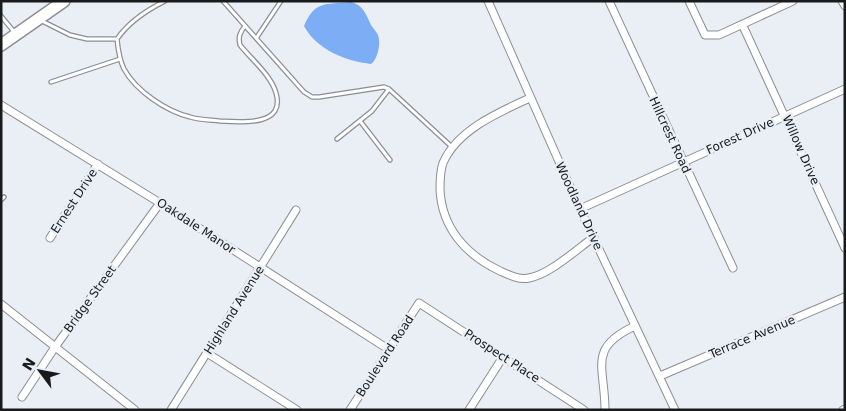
<svg xmlns="http://www.w3.org/2000/svg" width="846" height="411" viewBox="0 0 846 411" font-family="'DejaVu Sans',sans-serif">
  <style>
    .water { fill: #7cadf5 }
    .lines { fill: none; stroke-linecap: round; stroke-linejoin: round }
    .service-casing { stroke: #8b8e95; stroke-width: 5.5 }
    .minor-casing { stroke: #8b8e95; stroke-width: 9 }
    .primary-casing { stroke: #8b8e95; stroke-width: 14 }
    .service { stroke: #fff; stroke-width: 3 }
    .minor { stroke: #fff; stroke-width: 7 }
    .primary { stroke: #fff; stroke-width: 11 }
    .labels { text-anchor: middle; stroke-width: 5; stroke-linejoin: round; paint-order: stroke }
    .street-label { font-size: 12px; fill: #181a1c; stroke: #eaeef5 }
  </style>
  <rect width="100%" height="100%" fill="#eaeef5"/>
  <path class="water" d="M351 2C363 5 366 14 371 25 373 28 376 31 378 35 381 43 378 59 371 64 346 61 317 50 304 26 315 0 325 5 351 2Z"/>
  <g class="lines">
    <g class="service-casing">
      <path id="service" d="M223 1 304 92 312 97H319L384 87 389 89 452 147
        M1 16 15 33
        M42 21 70 35 87 39H117C128 23 147 10 165 1
        M257 37 281 1
        M117 39C118 49 119 59 124 69 136 91 166 111 190 117 199 120 211 120 220 121 240 122 286 127 276 93 271 75 251 59 240 45 238 37 240 32 245 26
        M51 82 120 59
        M360 121 390 160
        M337 139 372 111 389 89
        M1 200 4 197"/>
    </g>
    <g class="minor-casing">
      <path id="minor" d="M488 1 580 209 675 410
        M609 1 733 268
        M689 1 705 35H719L793 1
        M842 1 845 6
        M743 26 845 248
        M530 98C499 112 457 130 443 163 440 171 440 181 440 190 442 228 466 255 500 271 509 275 519 280 529 278 550 274 576 250 594 237
        M1 105 160 203 388 349
        M580 209 845 89
        M50 238 98 164
        M1 304 135 410
        M207 353 297 410
        M660 376 845 297
        M22 397 55 347 160 203
        M171 410 296 210
        M350 410 419 303 584 410
        M469 410 503 357
        M605 410C605 367 587 348 635 326
        M843 410 845 409"/>
    </g>
    <g class="primary-casing">
      <path id="primary" d="M1 45 64 1"/>
    </g>
    <use href="#service" class="service"/>
    <use href="#minor" class="minor"/>
    <use href="#primary" class="primary"/>
  </g>
  <g class="labels">
    <g class="street-label">
      <text transform="translate(670 135) rotate(65)" y="4">Hillcrest Road</text>
      <text transform="translate(740 136) rotate(-24)" y="4">Forest Drive</text>
      <text transform="translate(801 150) rotate(66)" y="4">Willow Drive</text>
      <text transform="translate(74 201) rotate(-57)" y="4">Ernest Drive</text>
      <text transform="translate(579 206) rotate(65)" y="4">Woodland Drive</text>
      <text transform="translate(196 226) rotate(33)" y="4">Oakdale Manor</text>
      <text transform="translate(90 299) rotate(-54)" y="4">Bridge Street</text>
      <text transform="translate(234 310) rotate(-58)" y="4">Highland Avenue</text>
      <text transform="translate(752 337) rotate(-23)" y="4">Terrace Avenue</text>
      <text transform="translate(385 356) rotate(-57)" y="4">Boulevard Road</text>
      <text transform="translate(502 356) rotate(33)" y="4">Prospect Place</text>
    </g>
  </g>
  <rect width="846" height="411" fill="none" stroke="#181a1c" stroke-width="5"/>
  <g transform="translate(40 371) rotate(302)" stroke="#eaeef5" stroke-width="4" paint-order="stroke">
  <path d="M0-4L9 19L0 12L-9 19Z" fill="#181a1c"/>
  <text y="-8" font-size="14" font-weight="bold" text-anchor="middle" fill="#181a1c">N</text>
  </g>
</svg>
